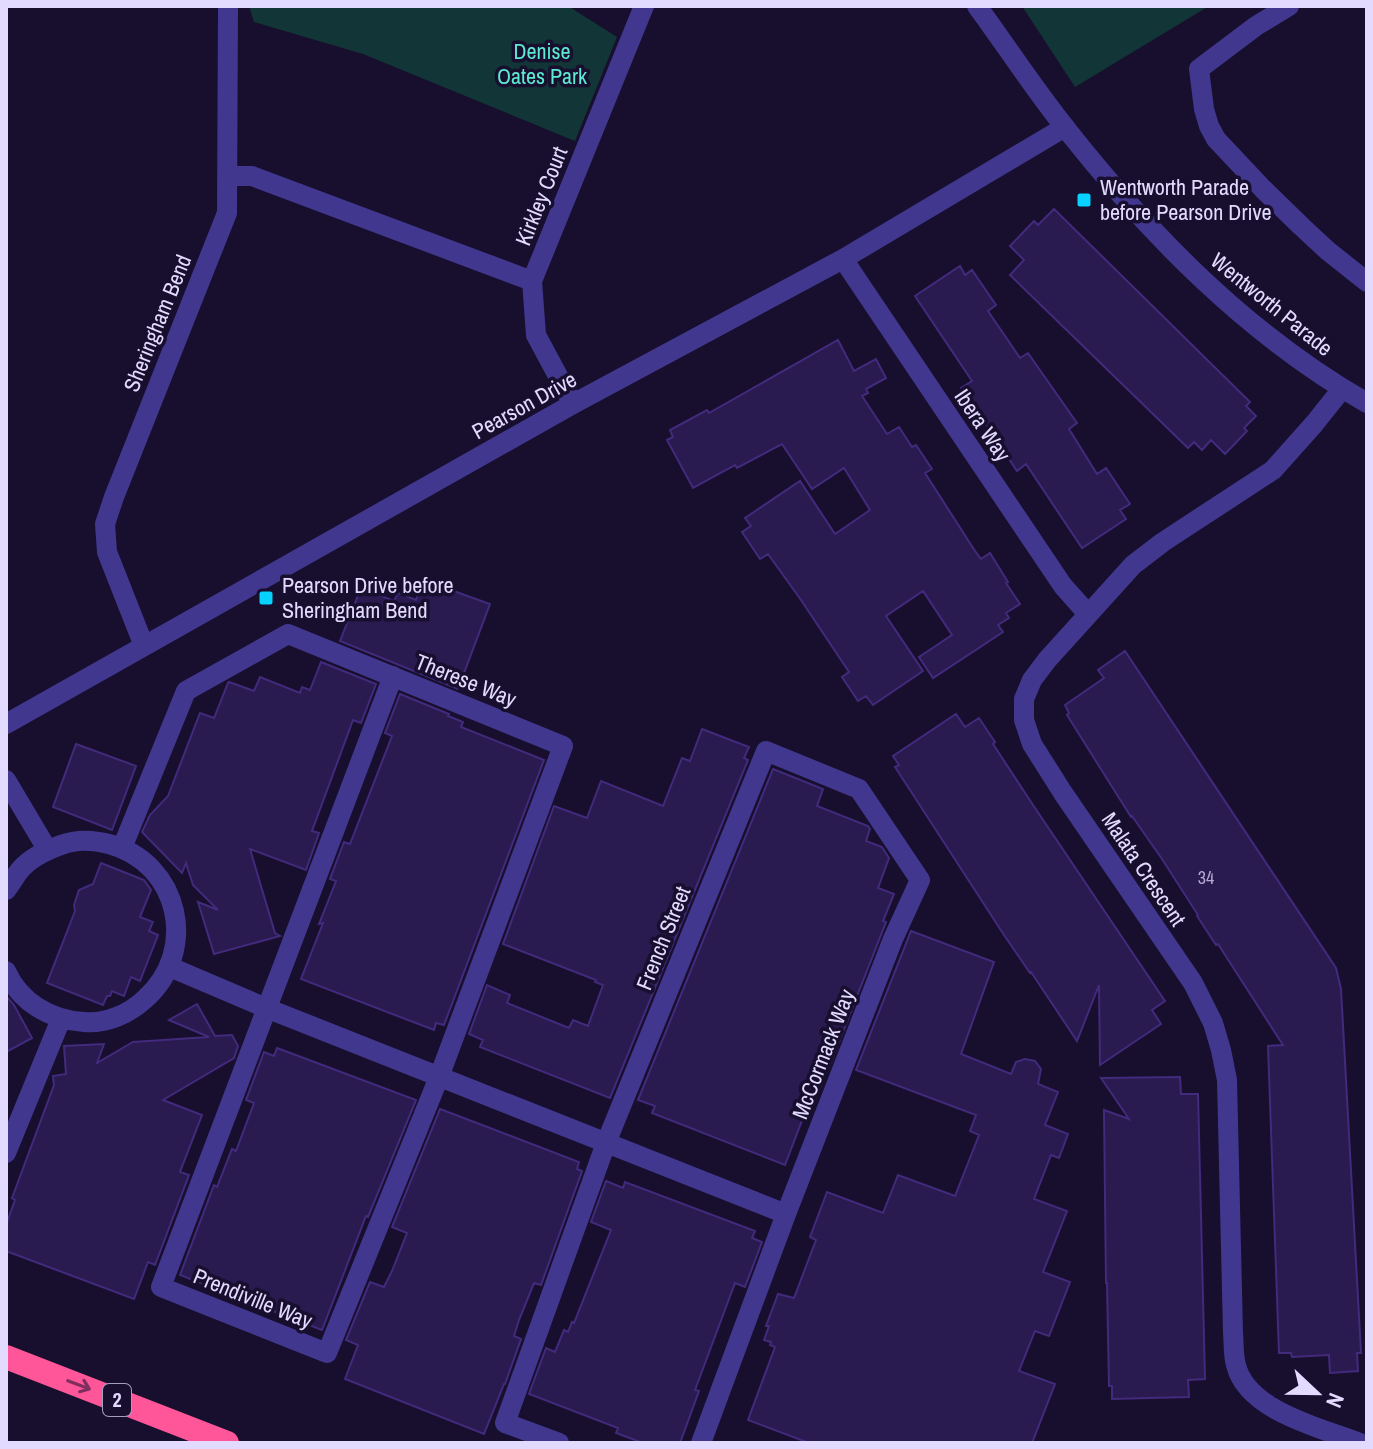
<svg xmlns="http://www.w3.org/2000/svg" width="1373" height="1449" viewBox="0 0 1373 1449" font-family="'Archivo Narrow',sans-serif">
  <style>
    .green { fill: #123637 }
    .building { fill: #291a4f; stroke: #422a7d; stroke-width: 2 }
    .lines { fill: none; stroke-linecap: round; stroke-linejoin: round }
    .minor { stroke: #42378f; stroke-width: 20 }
    .tertiary { stroke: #42378f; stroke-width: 20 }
    .motorway { stroke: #ff5699; stroke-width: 24 }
    .oneway { stroke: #7f2f5e }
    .poi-dot { fill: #07d1ff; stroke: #170f2d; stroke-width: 3 }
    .labels { text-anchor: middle; stroke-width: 7; stroke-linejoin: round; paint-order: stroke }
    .number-label { font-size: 18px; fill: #b4abd3 }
    .shield { fill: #170f2d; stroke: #a69ec0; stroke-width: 2 }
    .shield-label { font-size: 20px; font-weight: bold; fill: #e3dbff }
    .park-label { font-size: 22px; fill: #5de9d2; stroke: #170f2d }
    .poi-label { font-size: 22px; fill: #e3dbff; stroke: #170f2d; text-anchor: start }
    .street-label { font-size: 22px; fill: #e3dbff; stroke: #170f2d }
  </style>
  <rect width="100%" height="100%" fill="#170f2d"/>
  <path class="green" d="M249 6H568L617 37 575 141 363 54 254 22Z
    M1022 6H1209L1075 87Z"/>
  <path class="building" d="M1054 209 1250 402 1246 406 1256 416 1244 428 1247 431 1225 454 1211 440 1202 450 1194 442 1188 448 1010 275 1024 260 1010 246 1034 221 1038 225Z
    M960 266 965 275 972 270 996 305 988 311 1020 358 1028 353 1077 423 1069 429 1097 474 1106 468 1130 504 1120 510 1126 519 1082 548 1026 464 1017 471 961 388 972 381 915 296Z
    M838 340 854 371 876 359 886 378 866 389 868 393 862 396 887 434 899 427 912 447 916 445 932 469 925 473 975 551 981 559 990 553 1008 582 1006 583 1020 604 1006 613 1009 618 998 625 1003 632 933 678 919 657 952 635 923 591 886 616 923 671 873 705 866 696 858 701 842 677 849 672 801 600 768 554 760 559 742 532 751 526 745 518 800 481 835 534 870 510 844 468 812 489 782 444 737 468 735 465 693 488 667 440 673 437 670 430 707 410 709 413Z
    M423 580 490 604 458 689 340 641 361 588 394 601 398 593 416 600Z
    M1125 651 1336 968 1341 989 1361 1353H1357L1358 1371 1330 1373 1329 1355 1292 1357 1291 1353H1279L1268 1046 1283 1045 1218 944 1216 945 1197 916 1198 915 1162 859 1132 816 1131 817 1067 715 1069 713 1065 705 1104 678 1098 670Z
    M321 662 376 684 361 723 353 720 312 831 319 833 306 870 250 849 275 933 280 936 214 954 198 902 218 910 193 885 186 863 182 873 142 832 150 815 168 796 200 713 214 718 228 683 229 682 254 691 260 677 300 693 302 687 310 690Z
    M400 694 449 714 448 716 463 722 461 727 544 760 444 1025 436 1023 434 1030 301 979 323 923 319 924 336 881 330 879 344 842 350 844 392 736 385 733Z
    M956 714 965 727 979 718 995 742 993 744 1033 805 1165 1001 1152 1010 1161 1024 1100 1065 1099 985 1077 1041 1031 972 1030 973 1004 935 895 767 899 765 893 756Z
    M702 729 749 747 744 758 748 760 610 1098 480 1047 483 1040 469 1034 487 985 510 995 507 1003 569 1028 573 1020 588 1026 603 985 595 982 596 980 503 944 554 806 587 818 601 781 663 806 682 758 690 761Z
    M76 744 136 766 112 830 53 807Z
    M773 769 823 789 817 806 868 826 870 829 866 841 882 847 889 858 878 888 894 894 883 921 886 922 832 1060 812 1106 808 1105 785 1165 652 1113 655 1106 638 1100Z
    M101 863 144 880 151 890 140 917 153 922 149 931 158 935 140 981 131 977 124 996 112 991 110 996H107L103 1005 47 983 75 911 74 905 79 890 93 884Z
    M911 931 994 962 961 1054 1011 1074 1016 1062 1025 1059 1035 1061 1041 1069 1038 1084 1058 1092 1045 1125 1068 1134 1059 1158 1051 1155 1034 1199 1067 1211 1043 1272 1070 1282 1049 1336 1035 1331 1019 1371 1055 1384 1032 1443H809L748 1420 775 1347 770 1345 771 1342 764 1340 769 1326H766L778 1294 794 1298 816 1240 810 1237 827 1192 883 1213 898 1175 955 1196 979 1135 970 1131 976 1115 856 1070Z
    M6 996 14 1005 32 1038 6 1052Z
    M197 1004 215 1036 232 1035 238 1046 234 1058 163 1100 202 1115 180 1172 189 1175 155 1265 148 1262 134 1299 6 1251V1225L15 1200 12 1198 54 1085 53 1076 66 1074 64 1046 104 1044 97 1063 133 1042 209 1037 169 1020Z
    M277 1048 416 1100 368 1217 366 1216 322 1330 180 1275 214 1185 217 1187 232 1149 236 1151 254 1103 246 1100 264 1052 274 1056Z
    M1180 1077 1181 1094H1198L1205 1379 1188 1380 1189 1397 1112 1399V1386H1109L1107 1283H1106L1104 1110 1129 1119 1101 1078Z
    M440 1109 579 1162 577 1169 582 1171 541 1285 534 1283 519 1320 514 1336 521 1339 505 1384H504L484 1434 345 1379 358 1345 346 1340 370 1282 384 1287 392 1271 407 1233 392 1227Z
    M606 1181 623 1188 625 1182 755 1231 752 1238 762 1242 745 1287 735 1283 695 1390 699 1391 680 1443H643L616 1433 618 1428 529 1394 546 1348 555 1352 564 1330 568 1332 572 1322 574 1323 611 1230 591 1222Z"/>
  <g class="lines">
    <path class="minor" d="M1289 6 1256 26 1199 69 1204 109 1209 126 1216 139 1263 189 1301 226 1328 251 1367 282
      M227 176H252L532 281
      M843 259 1063 586 1088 614
      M1342 389 1314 424 1273 470 1163 542 1133 565 1047 660 1032 680 1024 699V720L1032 744 1063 793 1193 983 1213 1023 1221 1050 1227 1080 1233 1333C1234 1343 1233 1355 1236 1365 1247 1411 1321 1428 1360 1443
      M573 404 536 335 532 281 644 6
      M144 646 107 552 105 524 114 497 227 213 228 6
      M6 724 573 404 843 259 1065 127
      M6 780 47 849
      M122 848 186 691 288 634 563 746 439 1077 327 1353 161 1287 393 676
      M6 890C11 884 15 876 20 870 30 858 47 850 61 845 77 839 94 840 109 844 180 863 199 951 145 999 129 1014 106 1024 84 1022 50 1020 20 1002 6 971
      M170 967 266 1008 786 1214
      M6 1153 61 1019
      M559 1443 505 1423 606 1143 766 751 859 789 920 880 893 939 786 1214 701 1443"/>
    <path class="tertiary" d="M977 6C1007 47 1035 90 1067 130 1151 236 1248 335 1367 403"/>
    <path class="motorway" d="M6 1357 227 1443"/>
  </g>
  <defs><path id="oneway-shaft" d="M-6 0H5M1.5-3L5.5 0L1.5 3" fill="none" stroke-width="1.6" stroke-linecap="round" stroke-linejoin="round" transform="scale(2)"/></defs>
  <use class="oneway" href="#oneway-shaft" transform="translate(79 1385) rotate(21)"/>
  <g class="poi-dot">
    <rect x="1076" y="192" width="16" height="16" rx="4"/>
    <rect x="258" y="590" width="16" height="16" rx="4"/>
  </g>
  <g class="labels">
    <g class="number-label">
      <text x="1206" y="884">34</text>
    </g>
    <rect class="shield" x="103" y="1384" width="28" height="32" rx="6"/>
    <g class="shield-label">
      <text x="117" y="1407">2</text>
    </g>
    <g class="park-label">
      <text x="542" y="59">Denise<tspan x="542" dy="25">Oates Park</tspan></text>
    </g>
    <g class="poi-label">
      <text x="1100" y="195">Wentworth Parade<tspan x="1100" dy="25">before Pearson Drive</tspan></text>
      <text x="282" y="593">Pearson Drive before<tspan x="282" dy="25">Sheringham Bend</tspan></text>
    </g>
    <g class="street-label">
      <text transform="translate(541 196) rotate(-68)" y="8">Kirkley Court</text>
      <text transform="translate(1272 304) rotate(39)" y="8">Wentworth Parade</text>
      <text transform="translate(157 323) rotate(-68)" y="8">Sheringham Bend</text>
      <text transform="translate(524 405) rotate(-29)" y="8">Pearson Drive</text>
      <text transform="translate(983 425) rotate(56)" y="8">Ibera Way</text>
      <text transform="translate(466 680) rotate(22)" y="8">Therese Way</text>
      <text transform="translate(1144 869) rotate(56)" y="8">Malata Crescent</text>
      <text transform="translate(663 938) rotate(-68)" y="8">French Street</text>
      <text transform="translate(823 1054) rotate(-69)" y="8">McCormack Way</text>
      <text transform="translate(253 1298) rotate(22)" y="8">Prendiville Way</text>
    </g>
  </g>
  <rect width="1373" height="1449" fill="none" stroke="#e3dbff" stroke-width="16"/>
  <g transform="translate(1317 1393) rotate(112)" stroke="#170f2d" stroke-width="6" paint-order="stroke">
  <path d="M0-6L14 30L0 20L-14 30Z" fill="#e3dbff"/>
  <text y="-12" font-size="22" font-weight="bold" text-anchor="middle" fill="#e3dbff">N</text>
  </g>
</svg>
